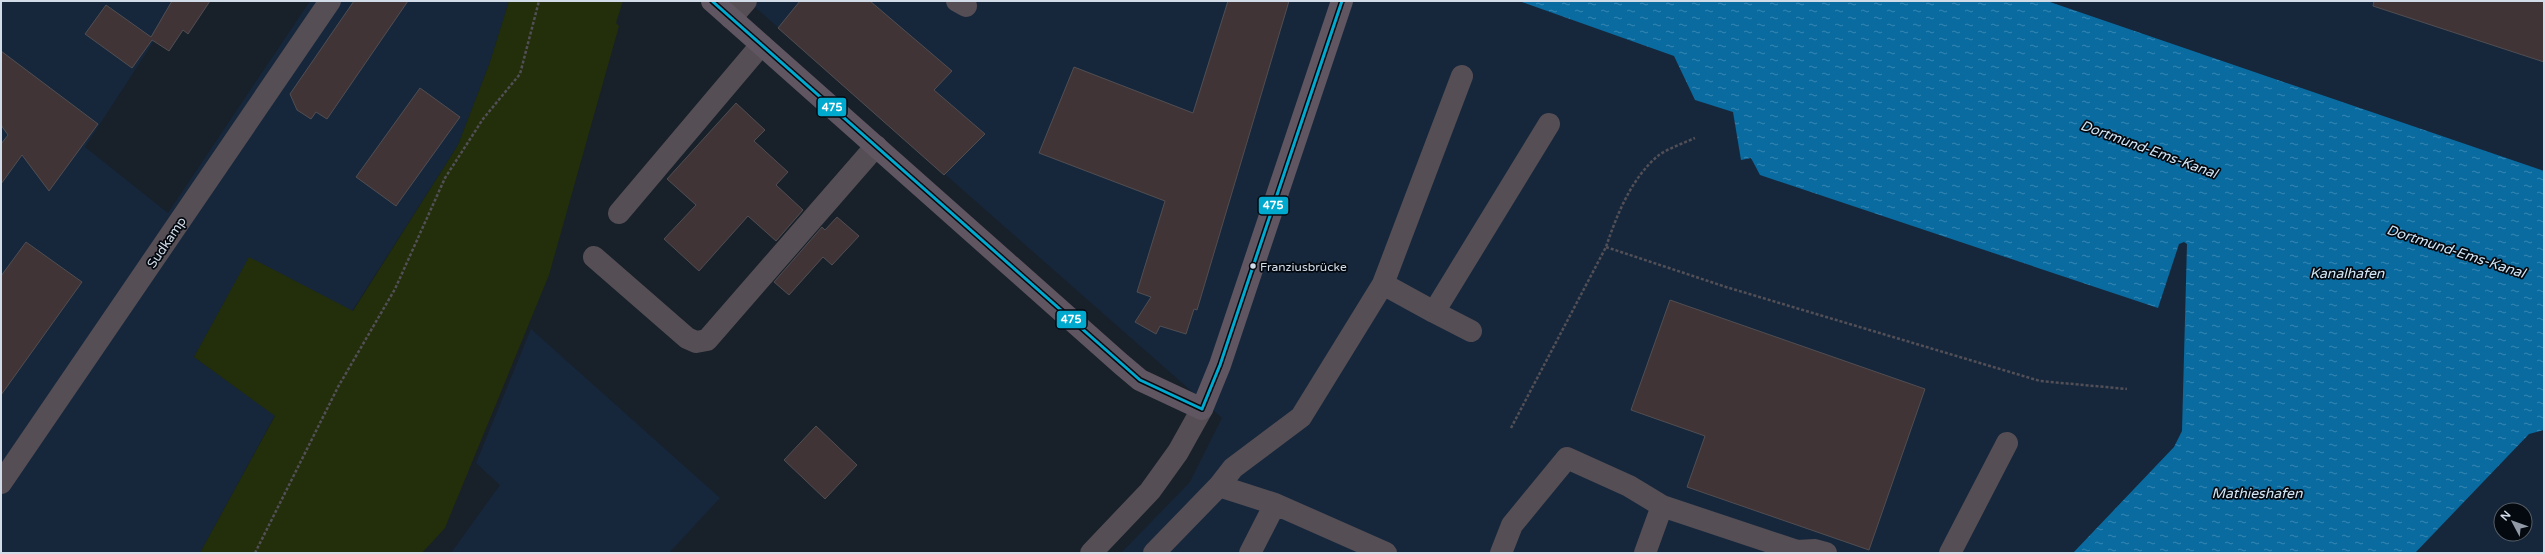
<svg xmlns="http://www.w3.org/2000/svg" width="2545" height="554" viewBox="0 0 2545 554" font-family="'Varela Round',sans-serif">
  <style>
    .built { fill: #16273c; fill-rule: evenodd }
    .grass { fill: #232e0b }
    .water { fill: url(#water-ripples) }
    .building { fill: #413436; stroke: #514e52 }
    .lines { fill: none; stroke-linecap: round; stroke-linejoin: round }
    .path { stroke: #524f56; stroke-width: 2.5; stroke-dasharray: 3 2; stroke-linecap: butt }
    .minor { stroke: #564e55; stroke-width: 22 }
    .major { stroke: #605661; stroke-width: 22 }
    .bus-1-casing { stroke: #040910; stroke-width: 6 }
    .bus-1 { stroke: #00a9ce; stroke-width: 3 }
    .bus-dot { fill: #d2dce8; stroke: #040910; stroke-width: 1.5 }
    .labels { text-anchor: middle; stroke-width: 3.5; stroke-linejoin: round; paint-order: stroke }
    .bus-label { font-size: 12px; fill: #d2dce8; stroke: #040910; text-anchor: start }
    .street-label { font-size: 13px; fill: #d2dce8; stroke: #040910 }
    .water-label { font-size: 14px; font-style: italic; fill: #d2e6f6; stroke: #040910 }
    .line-badge { stroke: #040910; stroke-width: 1.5 }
    .badge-label { font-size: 11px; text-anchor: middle; font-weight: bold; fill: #fff }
  </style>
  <defs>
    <pattern id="water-ripples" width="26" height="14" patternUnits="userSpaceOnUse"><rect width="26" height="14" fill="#096ba0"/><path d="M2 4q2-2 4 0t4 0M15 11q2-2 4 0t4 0" fill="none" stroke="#3886b2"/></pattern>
  </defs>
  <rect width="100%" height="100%" fill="#18202a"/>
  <path class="built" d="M1 1H180L85 147 168 213 310 1H509L490 62 458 145 352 311 249 258 194 357 275 415 200 553H1Z
    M748 1H2544V553H1121L1190 482 1222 418ZM2501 510H2525V534H2501Z
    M531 329 720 498 669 553H451L500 485 476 463Z"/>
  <path class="grass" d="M509 1H623L616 23 619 26 549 275 445 528 422 553H200L275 416 194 357 249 257 353 311 458 145 490 62Z"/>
  <path class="water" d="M1519 1H2047L2544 171V430L2529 434 2415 553H2073L2174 447 2182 431 2187 244 2184 242 2179 244 2158 308 1760 175 1751 158 1741 160 1733 112 1695 100 1674 56Z"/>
  <path class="building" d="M172 1H210L188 34 183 30 169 51 152 40 132 68 85 34 106 5 151 37Z
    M354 1H408L327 119 316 112 311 119 297 110 290 94Z
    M800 1H870L952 71 934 90 985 134 944 175 778 28Z
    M1228 1H1289L1197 310 1194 309 1186 334 1160 326 1156 334 1135 322 1151 297 1137 292 1165 201 1039 153 1074 67 1193 113Z
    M2374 1H2544V62L2373 6Z
    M1 51 98 124 49 191 22 155 1 184V144L8 135 1 125Z
    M420 88 460 117 396 206 356 177Z
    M736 103 765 130 754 141 788 172 776 185 803 210 776 241 748 216 699 271 664 239 696 205 667 179Z
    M837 217 859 236 832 265 823 257 789 295 774 282 822 227 825 230Z
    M26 242 82 282 1 395V276Z
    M1670 300 1925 389 1869 550 1687 487 1705 436 1631 410Z
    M816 426 857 465 825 499 784 460Z"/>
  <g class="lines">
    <path class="path" d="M1606 247 1726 287 2040 381 2127 389
      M1511 428 1606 247C1617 214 1632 177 1659 155 1669 148 1684 143 1695 138
      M255 553 338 387 395 289 445 178 483 119 520 74 539 1"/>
    <path class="minor" d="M957 1 966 6
      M731 18 746 1
      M619 213 761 45
      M594 257 687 338 696 342 707 340 876 146
      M1383 284 1434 312 1549 124
      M1434 312 1471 331
      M1 483 330 1
      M1219 486 1233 468 1301 417 1383 284 1462 76
      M1091 553 1150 491 1178 452 1202 409
      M1154 553 1219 486 1275 504 1386 553
      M1250 553 1275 504
      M1501 553 1512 525 1567 458 1629 486 1662 506 1797 551 1815 550 1826 553
      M1645 553 1662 506
      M1950 553 2007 443"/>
    <path class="major" d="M712 1 1121 364 1140 380 1202 409 1220 365 1342 1"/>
    <g class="bus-1-casing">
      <path id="bus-1" d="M712 1 1140 380 1202 409
        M1202 409 1220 365 1342 1"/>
    </g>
    <use href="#bus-1" class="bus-1"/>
  </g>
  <circle class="bus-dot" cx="1253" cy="266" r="3.5"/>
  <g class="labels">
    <g class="bus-label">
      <text x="1260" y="271">Franziusbrücke</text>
    </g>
    <g class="street-label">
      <text transform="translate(166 242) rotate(-56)" y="5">Sudkamp</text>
    </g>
    <g class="water-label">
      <text transform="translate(2149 149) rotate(20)" y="5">Dortmund-Ems-Kanal</text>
      <text transform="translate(2456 251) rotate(18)" y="5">Dortmund-Ems-Kanal</text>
      <text x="2347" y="278">Kanalhafen</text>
      <text x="2257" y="498">Mathieshafen</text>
    </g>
  </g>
  <g class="line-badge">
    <rect x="817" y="97" width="30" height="20" rx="4" fill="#00a9ce"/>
    <rect x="1258" y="196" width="31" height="19" rx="4" fill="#00a9ce"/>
    <rect x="1056" y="310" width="31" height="19" rx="4" fill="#00a9ce"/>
  </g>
  <g class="badge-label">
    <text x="832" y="111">475</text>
    <text x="1273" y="209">475</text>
    <text x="1071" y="323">475</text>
  </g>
  <rect width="2545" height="554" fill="none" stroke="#d2dce8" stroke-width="4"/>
  <g transform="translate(2513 522) rotate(311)"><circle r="19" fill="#040910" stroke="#565d66"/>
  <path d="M0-3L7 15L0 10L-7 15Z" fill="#919aa6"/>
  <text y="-6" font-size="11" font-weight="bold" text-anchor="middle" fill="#d2dce8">N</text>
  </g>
</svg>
